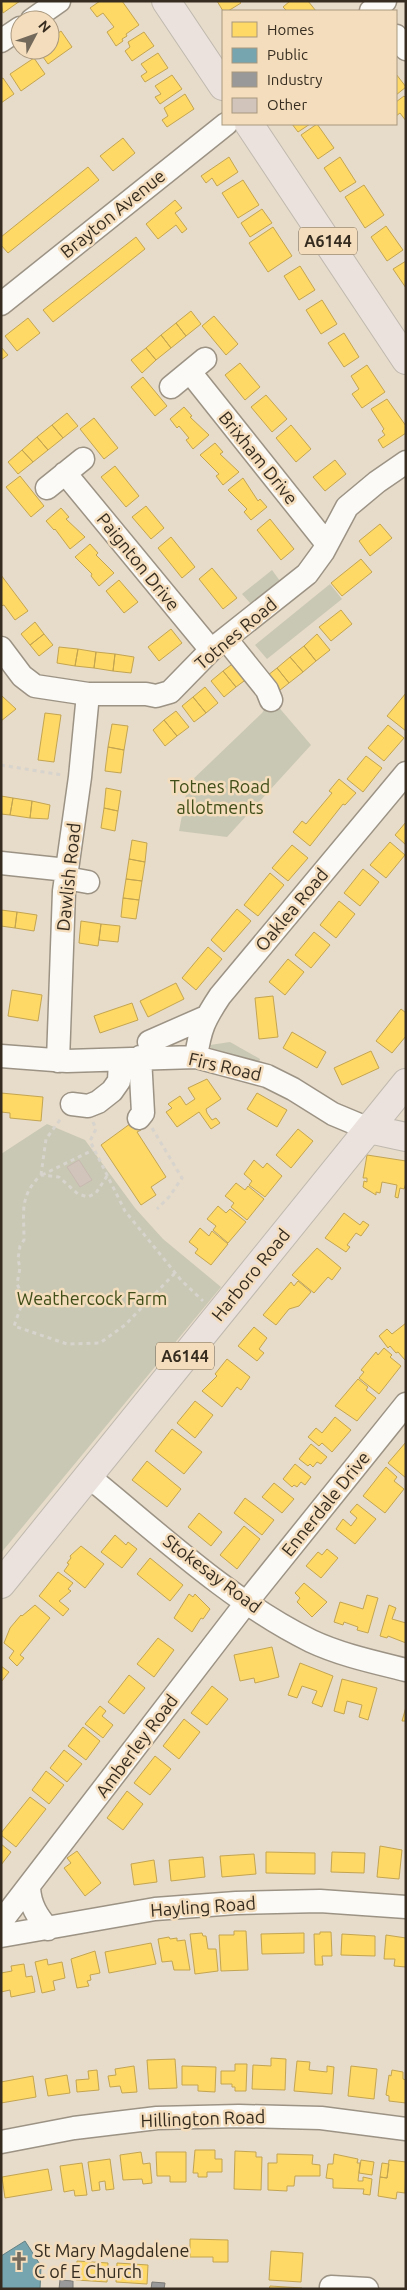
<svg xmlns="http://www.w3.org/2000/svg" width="407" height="2290" viewBox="0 0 407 2290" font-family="Ubuntu,sans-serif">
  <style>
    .green { fill: #c9c8b4 }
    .homes { fill: #ffd966; stroke: #c3a551 }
    .public { fill: #76a5af; stroke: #638184 }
    .industry { fill: #999; stroke: #7b7975 }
    .building { fill: #d1c4ba; stroke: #c7b9b0 }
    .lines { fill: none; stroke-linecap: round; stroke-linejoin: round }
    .minor-casing { stroke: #9c9385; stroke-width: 25 }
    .major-casing { stroke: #bfb9af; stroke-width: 30 }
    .path { stroke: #d7d3cd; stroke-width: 3; stroke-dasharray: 4 4; stroke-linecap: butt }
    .minor { stroke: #fbfaf7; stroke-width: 22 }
    .major { stroke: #ece2dd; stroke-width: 28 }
    .labels { text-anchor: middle; stroke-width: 5; stroke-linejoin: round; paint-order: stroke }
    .shield { fill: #f4ddbc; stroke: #6f624f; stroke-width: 1 }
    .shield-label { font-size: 16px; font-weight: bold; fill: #362d20 }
    .street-label { font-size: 18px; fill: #362d20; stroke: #f4ddbc }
    .park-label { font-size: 18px; fill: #404e19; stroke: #f4ddbc }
    .poi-label { font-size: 18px; fill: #362d20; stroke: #f4ddbc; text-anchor: start }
  </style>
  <rect width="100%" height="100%" fill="#e7dbc9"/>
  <path class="green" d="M272 570 280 581 251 604 242 594Z
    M330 584 342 599 267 659 255 645Z
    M271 700 276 704 311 745 227 837 179 831 188 784 262 713Z
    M230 1042 260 1059 259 1063 212 1050 210 1045Z
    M47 1124 85 1140 135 1208 163 1239 221 1287 1 1553V1154Z"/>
  <path class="homes" d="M1 1H20L3 13Z
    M100 1H122L139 25 126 34 127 36 122 39 123 41 116 46 107 32 114 27 103 13 97 17 90 8Z
    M217 1H239L241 3 228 11H223Z
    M290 1H308L316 11H287L283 7Z
    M61 31 72 47 48 64 38 50H50V39Z
    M144 32 154 46 132 61 125 51 130 47 128 42Z
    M158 53 168 68 145 82 141 76 147 72 141 64Z
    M34 58 45 74 21 91 10 74Z
    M396 74 406 87 396 95Z
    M172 75 182 89 160 104 155 97 161 94 155 86Z
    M3 78 14 94 1 103V79Z
    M185 94 194 109 167 127 162 120 168 116 164 108Z
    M404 96 406 98V121L400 113 396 116V102Z
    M292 124H310L298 132Z
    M317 124 334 148 318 159 301 135Z
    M123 138 135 153 113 171 100 156Z
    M229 157 238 172 217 186 212 178 206 183 201 176Z
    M340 157 356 182 340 192 324 168Z
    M88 167 99 180 8 253 1 245V237Z
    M243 180 259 205 238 218 222 193Z
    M364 185 384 215 365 228 345 197Z
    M175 200 182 208 175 213 187 229 182 233 176 225 158 239 146 224Z
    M262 209 272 223 250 237 241 223Z
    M386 226 403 250 387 261 371 237Z
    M273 227 292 256 268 272 249 243Z
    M136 237 145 249 53 322 43 310Z
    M406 261V288L393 269Z
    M300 266 315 290 299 300 284 276Z
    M322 300 337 324 321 334 306 310Z
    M191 311 201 324 186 336 176 323Z
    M214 316 238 344 226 355 202 326Z
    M28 318 40 333 17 351 5 336Z
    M176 323 186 336 171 348 161 335Z
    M344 333 359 357 344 367 328 343Z
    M161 335 171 348 156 360 146 348Z
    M1 347 8 355 1 360Z
    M146 348 156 360 142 373 131 360Z
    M240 363 260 387 245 400 225 375Z
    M367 365 385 392 362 408 352 394 359 389 351 376Z
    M143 377 167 406 155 416 131 387Z
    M266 395 287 419 272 432 251 407Z
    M387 399 406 426V433L383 448 378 440 385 435 382 431 384 429 371 409Z
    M184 407 192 416 190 417 209 435 193 449 186 440 189 438 179 426 177 428 170 419Z
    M67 413 78 426 63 438 52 425Z
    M94 418 118 448 104 459 80 429Z
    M52 425 63 438 48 450 37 437Z
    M291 425 311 449 296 462 276 438Z
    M37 437 48 450 33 462 22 450Z
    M215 443 223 452 220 454 239 472 223 485 216 476 219 474 200 455Z
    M22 450 33 462 18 474 8 462Z
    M335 460 346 474 325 491 313 477Z
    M115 466 139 496 126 507 101 477Z
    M20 476 44 506 31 517 6 487Z
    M243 478 258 501 260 499 267 507 251 520 244 512 247 509 228 490Z
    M146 506 164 528 151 539 132 517Z
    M61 508 69 517 66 519 85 537 70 549 55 529 54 530 46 521Z
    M270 519 294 549 281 560 257 530Z
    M380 524 392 538 370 556 359 541Z
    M171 537 195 567 182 578 158 548Z
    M90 544 98 553 96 555 114 573 99 586 91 576 92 574 75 557Z
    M361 559 372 572 342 596 331 583Z
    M212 568 237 598 223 609 199 579Z
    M1 575 28 611 15 620 4 605 1 606Z
    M119 580 138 602 124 613 106 591Z
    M341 610 352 624 331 641 319 627Z
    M35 622 44 634 30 645 21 634Z
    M171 629 182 643 159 661 148 647Z
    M44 634 53 645 39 656 30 645Z
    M317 634 330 650 316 661 304 646Z
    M304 646 316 661 303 672 290 657Z
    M59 647 78 649 75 666 57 663Z
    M78 649 96 652 94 668 75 666Z
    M96 652 115 654 113 671 94 668Z
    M115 654 134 657 131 673 113 671Z
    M290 657 303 672 289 683 277 668Z
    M235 662 248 678 236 687 223 671Z
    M277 668 289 683 275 694 263 679Z
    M223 671 236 687 224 697 211 681Z
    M205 687 218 703 206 713 193 697Z
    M406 693V731L387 716Z
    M2 696 16 709 1 721V697Z
    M193 697 206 713 194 722 182 706Z
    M176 711 189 727 177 736 164 720Z
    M45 713 61 715 54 762 38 760Z
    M164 720 177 736 165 746 153 730Z
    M112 724 128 726 124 750 108 747Z
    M388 725 404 738 384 761 368 748Z
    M108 747 124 750 121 773 105 771Z
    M366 756 382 768 363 792 347 779Z
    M339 779 356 793 345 805 343 804 310 846 293 832 302 821 306 824 332 793 329 791Z
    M106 788 121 791 118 811 104 808Z
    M1 796 13 798 10 815 1 814Z
    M13 798 32 801 30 818 10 815Z
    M32 801 50 805 48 819 30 818Z
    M104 808 118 811 115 831 101 828Z
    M406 822V845L395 835Z
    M132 840 147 843 145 862 129 859Z
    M390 842 405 855 386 878 370 865Z
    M292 845 308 858 288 881 272 868Z
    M129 859 145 862 142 881 126 879Z
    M363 869 379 882 360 906 344 893Z
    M270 873 284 885 258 916 244 905Z
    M126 879 142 881 139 900 123 898Z
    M123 898 139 900 136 919 121 917Z
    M339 901 355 914 336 938 320 925Z
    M237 909 251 921 224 952 211 940Z
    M1 910 17 912 15 928 1 926Z
    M17 912 37 915 34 931 15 928Z
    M81 921 101 924 98 946 79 943Z
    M101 924 120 926 118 942 99 940Z
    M314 932 330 945 311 968 295 955Z
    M208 947 222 959 196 990 182 978Z
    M288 959 304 972 285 995 269 982Z
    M176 983 184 999 148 1017 140 1001Z
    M12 990 42 995 38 1021 8 1016Z
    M273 996 278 1037 259 1039 255 998Z
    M132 1003 138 1020 100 1033 94 1016Z
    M401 1009 406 1013V1036L392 1053 376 1041Z
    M292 1032 326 1052 317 1068 283 1048Z
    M371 1051 379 1068 342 1085 334 1068Z
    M207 1079 221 1099 206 1109 207 1113 212 1120 216 1118 220 1123 211 1129 199 1112 177 1127 166 1112 172 1108 168 1104 180 1096 186 1105 195 1099 188 1088Z
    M1 1093 43 1097 41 1121 10 1118V1113L1 1112Z
    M257 1093 287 1110 277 1127 247 1109Z
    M134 1121 141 1130 137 1132 166 1177 151 1187 156 1195 141 1205 101 1145Z
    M298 1129 313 1141 291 1168 276 1155Z
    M367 1155 406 1161V1183L404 1189 400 1188 398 1198 395 1197 397 1185 382 1182 380 1193 376 1192V1195L363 1187 364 1181 367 1182V1178H363Z
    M254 1160 263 1168 267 1163 282 1176 265 1197 249 1185 252 1181 244 1174Z
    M236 1183 245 1190 248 1186 264 1199 247 1220 231 1207 234 1203 225 1196Z
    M218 1206 226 1213 230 1209 246 1222 228 1243 213 1230 216 1226 207 1219Z
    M344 1213 360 1225 363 1221 369 1225 361 1236 356 1233 347 1245 350 1247 346 1252 325 1238Z
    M200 1228 209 1236 212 1231 228 1244 211 1265 195 1253 198 1249 189 1242Z
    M317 1248 341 1268 332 1280 328 1277 314 1293 292 1275Z
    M298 1281 311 1292 299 1306 289 1309 276 1325 263 1315 291 1282 294 1286Z
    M406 1323V1360H405L398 1352 396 1353 390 1346 388 1348 379 1336 387 1329 392 1334Z
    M254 1327 267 1338 259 1349 264 1353 257 1361 238 1346Z
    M384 1348 392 1355 390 1357 401 1366 379 1394 359 1378 364 1372 361 1370 376 1352 378 1355Z
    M227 1359 250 1377 241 1390 237 1387 222 1407 202 1391 217 1376 215 1374Z
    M358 1379 368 1387 366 1390 376 1398 357 1421 335 1406Z
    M195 1401 213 1415 195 1438 177 1423Z
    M335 1417 351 1430 332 1452 322 1443 319 1446 308 1437 316 1428 322 1433Z
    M172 1429 202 1452 184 1474 155 1451Z
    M406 1442V1478L388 1463Z
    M311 1444 327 1457 321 1464 317 1462 313 1467 310 1464 308 1466 299 1459Z
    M147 1461 181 1489 167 1507 132 1480Z
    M295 1464 311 1477 305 1485 301 1482 297 1487 294 1485 292 1487 283 1479Z
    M386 1467 397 1477 394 1481 404 1489 385 1513 363 1496Z
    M274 1483 294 1499 282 1513 262 1497Z
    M245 1498 274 1520 262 1535 234 1513Z
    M357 1504 376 1519 355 1544 336 1529 343 1519 351 1526 357 1518 350 1512Z
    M199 1513 222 1532 211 1546 188 1527Z
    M244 1526 260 1539 237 1569 220 1555Z
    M115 1535 126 1545 128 1542 137 1549 122 1568 101 1552Z
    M81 1546 104 1564 85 1588 64 1571 69 1564 67 1563 71 1558 70 1556Z
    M327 1549 338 1558 321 1578 306 1566 318 1552 322 1555Z
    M150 1558 183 1585 170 1601 137 1574Z
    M58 1572 73 1583 68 1589 71 1591 59 1601 69 1609 63 1616 39 1596Z
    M304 1583 327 1602 312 1617 297 1602 300 1598 295 1593Z
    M189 1594 193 1597 195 1594 210 1609 203 1619 201 1618 192 1632 174 1618Z
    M367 1595 378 1598 368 1633 357 1630 358 1627 344 1622 343 1625 334 1622 340 1602 363 1609Z
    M35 1605 50 1618 20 1655 24 1658 17 1666 9 1658 14 1651 4 1643 10 1628 21 1615 22 1616Z
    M389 1605 396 1608 392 1619 406 1623V1643L388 1636 387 1638 380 1636Z
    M158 1638 174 1650 154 1677 137 1664Z
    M272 1647 279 1677 255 1683 254 1678 240 1681 234 1655Z
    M300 1663 333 1676 322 1707 312 1703 317 1691 302 1686 297 1698 288 1695Z
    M1 1666 9 1672 1 1682Z
    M129 1675 145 1688 124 1714 108 1702Z
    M342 1679 377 1688 368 1720 359 1717 362 1705 347 1701 344 1714 334 1711Z
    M212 1686 228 1699 207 1725 191 1713Z
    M100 1706 106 1711 102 1716 113 1725 103 1738 85 1724Z
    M406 1707V1721H402Z
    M184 1719 200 1732 179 1759 163 1746Z
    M83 1727 100 1741 86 1760 68 1746Z
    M64 1750 82 1764 67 1782 50 1768Z
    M155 1756 171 1769 150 1795 134 1783Z
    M46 1771 64 1785 49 1804 32 1790Z
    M127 1791 143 1804 123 1830 107 1818Z
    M30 1797 46 1809 16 1847 1 1835V1833Z
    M1 1844 11 1852 1 1865Z
    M380 1846 402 1850 399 1879 377 1877Z
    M77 1851 101 1883 85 1896 64 1868 71 1863 67 1858Z
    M266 1852 315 1853V1874L266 1873Z
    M332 1852 365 1853 364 1873 331 1872Z
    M254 1854 256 1874 222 1877 220 1856Z
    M203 1857 205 1877 171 1881 169 1860Z
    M154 1860 157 1882 134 1885 131 1864Z
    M234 1931H246L248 1970 221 1971 219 1935H234Z
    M320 1932H331L332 1956H322L323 1965H315L314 1934H320Z
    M202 1933 203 1936H206L208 1949H216L218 1971 195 1974 190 1934Z
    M304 1933V1953L262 1954 261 1934Z
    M342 1934 375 1936V1956L341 1955Z
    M386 1935 406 1938V1967L394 1966 395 1959H384Z
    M169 1937 170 1939 177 1938V1941L185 1940 190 1970H174L172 1961 162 1962 158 1939Z
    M151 1943 156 1964 109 1973 105 1952Z
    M95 1951 100 1973 90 1975 91 1980 87 1981 89 1986 77 1988 71 1959Z
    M47 1959 48 1965 62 1962 65 1978 53 1981 55 1990 42 1993 35 1962Z
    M24 1964 26 1977 32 1976 35 1992 11 1997 10 1990 1 1992V1973L12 1971 11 1966Z
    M271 2058 286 2059 285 2090 252 2089 253 2065 271 2066Z
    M175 2059 177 2088 149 2089 147 2060Z
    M297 2061 310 2062 309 2070 327 2072V2066L334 2067 332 2094 294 2091Z
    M235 2064H247L246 2091H235V2087H232V2084H221V2071H235Z
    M134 2066 137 2092 122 2093 120 2086 110 2087 108 2076 116 2075 115 2069Z
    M182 2066 216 2067 215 2092 198 2091V2085H182Z
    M351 2066 377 2069 374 2099 348 2096Z
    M97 2070 99 2090 77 2092 76 2080 89 2079 88 2071Z
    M392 2070 403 2072V2079L406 2080V2103L389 2101V2096L386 2095 389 2075 391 2076Z
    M67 2075 70 2093 48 2096 45 2079Z
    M33 2076 36 2097 1 2103V2082Z
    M195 2150H215V2159H222V2172H207V2177H198V2173H193Z
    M235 2151 256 2152V2157H262L261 2190 234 2189Z
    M141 2152 143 2164 150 2163 152 2183 143 2184 142 2179 123 2180 120 2155Z
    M156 2152H186V2182H170V2176H157Z
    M277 2154 313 2155 312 2164 320 2165V2176H295L294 2186H287V2191L268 2190V2163H277Z
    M334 2154 358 2159 357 2163H360L358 2181H363V2177L372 2179 370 2195 363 2194 364 2189 333 2188V2179L326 2178 328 2164H333Z
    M110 2159 114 2189 106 2190 105 2181 99 2182 100 2190 92 2191 88 2162Z
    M361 2160 374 2162 372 2175 359 2173Z
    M389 2160 406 2162 405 2193 397 2192 396 2199 378 2196 380 2177 387 2178Z
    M82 2163 87 2195 75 2196 74 2190 64 2192 60 2166Z
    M382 2163 389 2164 387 2178 380 2177Z
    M48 2169 52 2190 5 2198 2 2177Z
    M190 2239 228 2240V2262H213V2257H190Z
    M271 2251 303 2253 301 2282 269 2280Z
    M77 2261 108 2263 107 2282 76 2280Z
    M117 2263 148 2265 147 2284 116 2282Z
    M270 2286 302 2288V2289H269Z"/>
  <path class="public" d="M25 2241 41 2266 40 2289H1V2256Z"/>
  <path class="industry" d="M60 2280 73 2281V2289H59Z
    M152 2282 165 2283 164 2289H151Z"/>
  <path class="building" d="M79 1160 92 1180 80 1187 67 1167Z"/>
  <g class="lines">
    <g class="minor-casing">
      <path id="minor" d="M371 11 385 1
        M32 20 59 1
        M396 36 406 49
        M1 41 20 28
        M1 304 226 124
        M190 372 327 544
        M171 387 205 359
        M65 473 211 650
        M47 488 83 459
        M226 639 267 690 271 700
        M1 648 22 676 35 686 88 694H146L156 696 170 692 211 650 307 574 323 552 347 507 377 482 406 462
        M1 863 67 870
        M66 878 88 882
        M149 1042 206 1017
        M1 1056 67 1061 196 1057 267 1076 293 1089 333 1114 369 1129
        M196 1057C200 1029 204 1020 220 996L406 773
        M58 1061 64 891 80 777 88 694
        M72 1104 88 1106 98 1102 112 1091 119 1081 120 1060
        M139 1118 143 1113 140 1057
        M88 1476C157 1532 231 1602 311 1641 341 1655 374 1662 406 1670
        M29 1888C30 1905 37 1916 48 1929
        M1 1922 246 1603 406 1404
        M1 1936 155 1909 236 1903 320 1901 406 1907
        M1 2142 74 2128 157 2118 239 2116 321 2118 406 2129
        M331 2287 367 2289"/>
    </g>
    <g class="major-casing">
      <path id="major" d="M166 1 223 86
        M249 124 406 360
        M369 1129 406 1137
        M1 1584 406 1083"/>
    </g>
    <path class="path" d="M1 765 62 775
      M93 1122 96 1129 90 1141 125 1211 181 1280 203 1301
      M152 1128 182 1178 169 1197 157 1209
      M41 1175 46 1139 62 1117
      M42 1175 93 1150
      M107 1176 96 1193 88 1197 78 1194 59 1177 41 1175C19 1196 24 1212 24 1240L20 1246 18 1259 20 1268 17 1284 24 1298 14 1326 67 1344 100 1343 125 1325 175 1273"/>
    <use href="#minor" class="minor"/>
    <use href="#major" class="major"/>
  </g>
  <defs>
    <g id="church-bare" transform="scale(1.5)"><path d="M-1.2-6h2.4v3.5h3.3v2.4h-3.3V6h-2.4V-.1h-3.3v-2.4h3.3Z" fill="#746a5b" stroke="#f4ddbc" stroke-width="2.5" paint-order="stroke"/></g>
  </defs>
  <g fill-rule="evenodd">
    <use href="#church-bare" x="19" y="2261"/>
  </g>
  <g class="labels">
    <g class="shield">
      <rect x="299" y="227.5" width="58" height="27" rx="4"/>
      <rect x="156" y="1342.5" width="58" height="27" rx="4"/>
    </g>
    <g class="shield-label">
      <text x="328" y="247">A6144</text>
      <text x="185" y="1362">A6144</text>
    </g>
    <g class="street-label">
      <text transform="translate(113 214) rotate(-39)" y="6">Brayton Avenue</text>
      <text transform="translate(258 458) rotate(51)" y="6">Brixham Drive</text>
      <text transform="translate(138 562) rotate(51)" y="6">Paignton Drive</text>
      <text transform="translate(236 634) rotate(-40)" y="6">Totnes Road</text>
      <text transform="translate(69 877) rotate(-84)" y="6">Dawlish Road</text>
      <text transform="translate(292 910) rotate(-50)" y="6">Oaklea Road</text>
      <text transform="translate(225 1067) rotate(13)" y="6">Firs Road</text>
      <text transform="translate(251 1275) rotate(-51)" y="6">Harboro Road</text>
      <text transform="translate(326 1504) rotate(-51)" y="6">Ennerdale Drive</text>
      <text transform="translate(212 1574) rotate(37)" y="6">Stokesay Road</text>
      <text transform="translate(137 1746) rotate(-53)" y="6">Amberley Road</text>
      <text transform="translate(203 1907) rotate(-4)" y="6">Hayling Road</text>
      <text transform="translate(203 2119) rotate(-2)" y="6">Hillington Road</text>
    </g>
    <g class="park-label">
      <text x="220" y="793">Totnes Road<tspan x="220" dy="21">allotments</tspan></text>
      <text x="92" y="1305">Weathercock Farm</text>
    </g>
    <g class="poi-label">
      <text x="34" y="2257">St Mary Magdalene<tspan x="34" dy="21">C of E Church</tspan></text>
    </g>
  </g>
  <rect width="407" height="2290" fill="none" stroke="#362d20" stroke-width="5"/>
  <rect x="222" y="10" width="175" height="115" fill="#f4ddbc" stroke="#a8977e"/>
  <rect x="232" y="22" width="25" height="15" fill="#ffd966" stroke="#a8977e"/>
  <text x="267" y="35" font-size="15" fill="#362d20">Homes</text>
  <rect x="232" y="48" width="25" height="15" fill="#76a5af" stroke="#a8977e"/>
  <text x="267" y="60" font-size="15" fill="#362d20">Public</text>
  <rect x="232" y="72" width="25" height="15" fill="#999999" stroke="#a8977e"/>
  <text x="267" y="85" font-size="15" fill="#362d20">Industry</text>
  <rect x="232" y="98" width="25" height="15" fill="#d1c4ba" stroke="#a8977e"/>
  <text x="267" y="110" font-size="15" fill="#362d20">Other</text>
  <g transform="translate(35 35) rotate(49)"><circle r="24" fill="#f4ddbc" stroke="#a8977e"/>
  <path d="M0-4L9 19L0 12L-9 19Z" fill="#746a5b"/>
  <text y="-8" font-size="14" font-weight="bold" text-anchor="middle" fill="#362d20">N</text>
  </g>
</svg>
